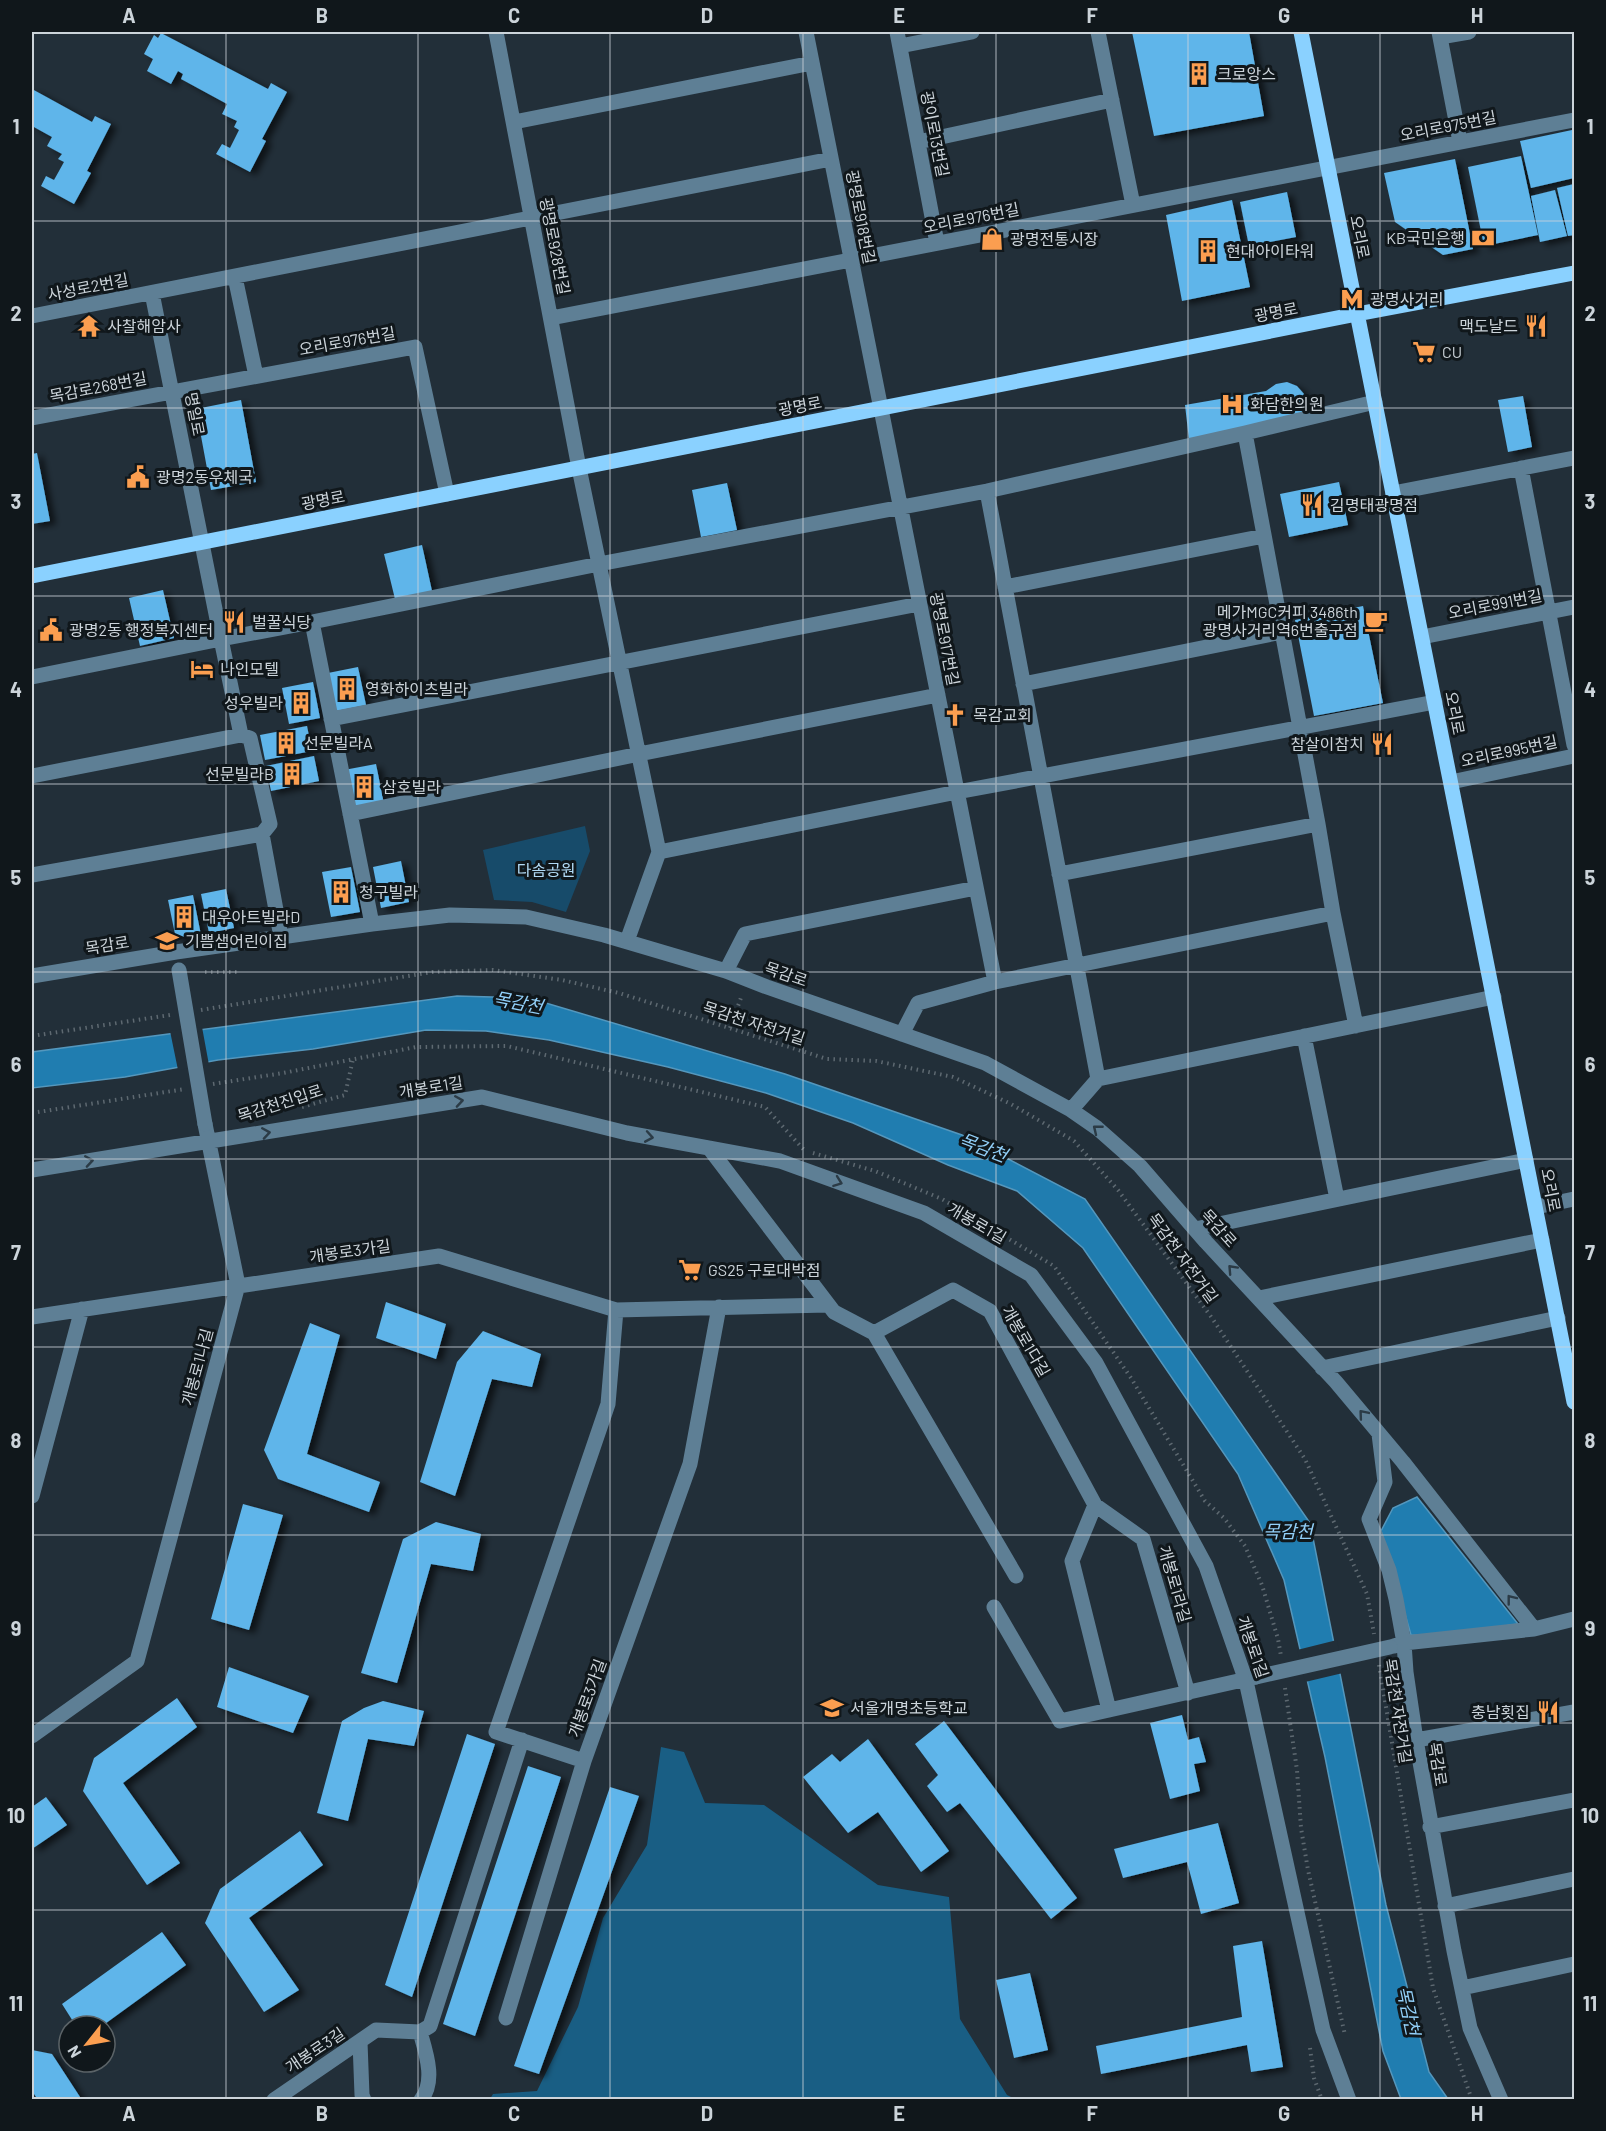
<svg xmlns="http://www.w3.org/2000/svg" width="1606" height="2131" viewBox="0 0 1606 2131" font-family="Barlow,'Noto Sans KR',sans-serif">
  <style>
    .green { fill: #174b6a }
    .forest { fill: #195e84 }
    .water { fill: #207db0; stroke: #5497bd; stroke-width: 1.5 }
    .pier { fill: #222f39 }
    .building { fill: #5fb5ea; filter: url(#shadow) }
    .lines { fill: none; stroke-linecap: round; stroke-linejoin: round }
    .path { stroke: #5e6971; stroke-width: 4; stroke-dasharray: 1.5 4.5; stroke-linecap: butt }
    .minor { stroke: #5e7f95; stroke-width: 15 }
    .major { stroke: #8ad1ff; stroke-width: 15 }
    .minor-bridge { stroke: #5e7f95; stroke-width: 15 }
    .oneway { stroke: #2b3b46 }
    .grid { fill: none; stroke: #ccd4da; stroke-width: 1.5; stroke-opacity: 0.55 }
    .labels { text-anchor: middle; stroke-width: 6; stroke-linejoin: round; paint-order: stroke }
    .poi-label { font-size: 16px; fill: #ccd4da; stroke: #10171b; text-anchor: start }
    .street-label { font-size: 16px; fill: #ccd4da; stroke: #10171b }
    .park-label { font-size: 16px; fill: #b1daf5; stroke: #10171b }
    .water-label { font-size: 18px; font-style: italic; fill: #92d0f9; stroke: #10171b }
    .neatline { fill: none; stroke: #ccd4da; stroke-width: 2 }
    .grid-label { font-size: 20px; text-anchor: middle; font-weight: bold; fill: #ccd4da }
  </style>
  <defs>
    <filter id="shadow"><feDropShadow dx="6" dy="3.5" stdDeviation="3" flood-color="#0009"/></filter>
  </defs>
  <rect width="100%" height="100%" fill="#222f39"/>
  <path class="green" d="M585 826 590 851 566 912 532 902 494 900 483 850Z"/>
  <path class="forest" d="M661 1747 684 1752 705 1803 764 1805 878 1885 949 1897 960 2019 1007 2095 1015 2099H490L493 2094 537 2091 578 2007 603 1918 647 1845Z"/>
  <path class="water" d="M457 996 529 998 785 1074 962 1135 1085 1199 1310 1523 1386 1905 1429 2072 1448 2099H1401L1383 2051 1325 1757 1284 1580 1238 1474 1083 1248 1017 1191 948 1165 853 1123 766 1093 668 1067 549 1040 486 1031 426 1030 313 1049 218 1060 125 1077 32 1088V1052Z
    M1417 1497 1518 1624 1439 1636 1411 1635 1381 1531 1393 1508Z"/>
  <path class="pier" d="M202 1027 209 1065 178 1070 170 1031Z
    M1337 1640 1343 1673 1305 1682 1297 1650Z"/>
  <path class="building" d="M1132 32H1249L1264 116 1154 136Z
    M161 33 268 89 271 83 287 92 262 139 266 141 250 172 216 154 222 144 230 148 239 130 234 127 237 121 222 114 227 104 181 79 183 74 178 71 171 84 147 71 153 59 144 54 154 35 158 38Z
    M32 89 92 122 95 116 111 124 87 171 91 173 74 204 41 186 46 176 54 180 64 162 58 159 62 154 47 146 52 137 32 126Z
    M1572 130 1574 145V178L1531 188 1520 141Z
    M1521 156 1538 235 1484 246 1468 167Z
    M1455 159 1473 249 1443 255 1395 222 1384 173Z
    M1574 184V235L1568 236 1557 188Z
    M1555 190 1567 236 1540 242 1531 196Z
    M1287 192 1296 237 1249 246 1240 202Z
    M1232 200 1250 287 1182 301 1166 215Z
    M1287 382 1297 386 1304 394 1306 405 1301 413 1189 440 1185 405 1266 391 1276 384Z
    M1523 396 1532 447 1508 452 1498 400Z
    M241 400 256 482 211 490 196 409Z
    M37 453 50 521 32 524V454Z
    M1339 482 1348 525 1289 537 1280 494Z
    M727 483 737 530 701 537 692 490Z
    M422 545 432 591 395 599 384 554Z
    M163 590 174 638 140 646 129 598Z
    M1363 606 1383 703 1314 716 1295 620Z
    M358 667 366 705 336 711 328 673Z
    M313 682 320 718 289 724 282 688Z
    M307 726 312 751 265 760 260 735Z
    M314 756 319 781 271 791 266 766Z
    M376 764 384 804 352 811 344 770Z
    M401 861 409 902 381 908 373 867Z
    M351 867 360 912 331 917 322 872Z
    M226 889 234 928 209 933 201 894Z
    M193 895 201 935 176 939 168 900Z
    M386 1302 446 1324 436 1359 376 1338Z
    M310 1323 340 1335 307 1454 380 1482 369 1512 278 1479 264 1450Z
    M483 1331 541 1354 532 1387 492 1379 455 1496 420 1482 457 1362Z
    M243 1504 283 1515 249 1630 211 1619Z
    M436 1522 481 1534 473 1571 431 1564 397 1683 361 1673 403 1539Z
    M229 1667 309 1696 293 1733 217 1707Z
    M177 1698 197 1727 123 1783 180 1863 147 1885 83 1791 94 1758Z
    M383 1701 424 1711 414 1746 368 1739 348 1821 317 1813 342 1721 364 1708Z
    M1182 1715 1188 1740 1199 1737 1206 1762 1194 1764 1200 1791 1170 1799 1150 1723Z
    M944 1721 1077 1898 1051 1919 960 1803 947 1812 927 1786 938 1775 915 1744Z
    M467 1734 495 1744 412 1997 385 1985Z
    M868 1739 949 1851 921 1872 878 1812 848 1833 803 1777 832 1754 840 1762Z
    M528 1766 561 1777 475 2036 443 2024Z
    M610 1787 639 1796 539 2074 514 2066Z
    M46 1797 67 1825 32 1849V1807Z
    M1218 1823 1239 1903 1201 1914 1187 1862 1123 1878 1114 1849Z
    M300 1831 323 1865 249 1918 299 1990 264 2012 205 1923 220 1889Z
    M162 1932 186 1965 102 2026H76L62 2004Z
    M1262 1941 1283 2067 1251 2072 1247 2045 1101 2074 1096 2046 1242 2017 1233 1946Z
    M1030 1973 1048 2050 1014 2058 996 1980Z
    M32 2050 52 2054 82 2100H38L32 2091Z"/>
  <g class="lines">
    <path class="path" d="M205 972H241
      M201 1010 432 972 493 970 562 980 619 993 827 1059 876 1061 953 1077 1011 1104 1074 1141 1118 1190 1212 1318 1305 1459 1367 1594 1374 1634
      M730 1028 742 995
      M32 1036 170 1015
      M213 1084 283 1073 416 1047 507 1046 765 1107 805 1151
      M302 1107 345 1095 353 1059
      M32 1113 185 1089
      M813 1153 875 1171 942 1199 1054 1266 1131 1378 1205 1501 1224 1518 1245 1546 1262 1585 1278 1639 1281 1656
      M1254 1644 1261 1659
      M1379 1665 1433 1988 1472 2100
      M1285 1688 1297 1770 1301 1828 1308 1870 1345 2035
      M1310 2048 1314 2078 1322 2100"/>
    <path class="minor" d="M496 32 579 468 659 852 627 941
      M806 32 995 982
      M897 32 937 243
      M1098 32 1133 205
      M1439 32 1460 142
      M1440 37 1469 32
      M900 46 972 32
      M514 122 812 63
      M918 142 1112 100
      M235 277 256 376
      M152 293 221 639 312 622
      M32 316 831 159
      M551 318 1574 120
      M32 418 415 347 447 494
      M1245 433 1318 824 1333 913 1356 1026
      M1521 468 1574 745
      M987 491 1098 1079
      M1393 493 1574 458
      M1005 587 1264 536
      M1422 637 1574 607
      M32 677 221 639 241 735 250 738 270 824 262 834 281 937
      M1023 684 1282 632
      M331 719 919 604
      M32 776 241 735
      M1451 782 1574 756
      M350 814 639 754 938 695
      M659 852 957 792 1435 702
      M1059 874 1318 824
      M32 875 262 834
      M372 924 312 622 599 564 987 491 1245 433 1375 402
      M726 971 745 934 976 888
      M32 976 176 952 372 924 450 915 526 917 604 935 726 971 767 987 985 1063 1071 1110 1097 1128 1140 1166 1206 1242 1336 1382 1403 1462 1534 1629 1574 1619
      M902 1034 918 1003 995 982 1333 913
      M1304 1036 1337 1199
      M1071 1110 1098 1079 1494 997
      M709 1148 834 1312 874 1333 1016 1576
      M32 1170 482 1097 627 1133 780 1161 924 1213 1031 1275 1096 1363 1206 1566 1246 1681 1323 2030 1349 2100
      M1536 1207 1574 1199
      M1195 1229 1526 1160
      M1259 1298 1542 1240
      M616 1310 828 1305
      M32 1317 439 1256 616 1310 608 1404 496 1732 584 1761 690 1464 719 1307
      M874 1333 953 1290 990 1311 1095 1505 1143 1539 1188 1693
      M1322 1368 1558 1318
      M1379 1434 1385 1482 1369 1519 1389 1570 1396 1599 1404 1643 1406 1672 1416 1740 1454 1951 1470 2028 1501 2100
      M32 1496 82 1309
      M1095 1505 1072 1561 1109 1710
      M994 1607 1060 1721 1256 1677
      M1394 1646 1404 1643 1534 1629
      M32 1736 137 1661 238 1285 205 1124
      M1416 1740 1574 1712
      M1430 1827 1574 1800
      M1445 1906 1574 1879
      M1462 1988 1574 1964
      M506 2018 584 1761
      M420 2032C426 2053 436 2081 421 2100
      M360 2042 362 2095 364 2100
      M274 2100 376 2030 420 2032 430 2026 522 1740"/>
    <path class="major" d="M1301 32 1574 1402
      M32 576 1357 314 1574 273"/>
    <path class="minor-bridge" d="M179 970 205 1124
      M1256 1677 1390 1647"/>
  </g>
  <defs><path id="oneway-chevron" d="M-2-3.5L2.5 0L-2 3.5" fill="none" stroke-width="1.6" stroke-linecap="round" stroke-linejoin="round" transform="scale(1.5)"/></defs>
  <g class="oneway">
    <use href="#oneway-chevron" transform="translate(459 1101) rotate(-9)"/>
    <use href="#oneway-chevron" transform="translate(1097 1129) rotate(-141)"/>
    <use href="#oneway-chevron" transform="translate(266 1133) rotate(-9)"/>
    <use href="#oneway-chevron" transform="translate(649 1137) rotate(10)"/>
    <use href="#oneway-chevron" transform="translate(89 1161) rotate(-9)"/>
    <use href="#oneway-chevron" transform="translate(838 1182) rotate(20)"/>
    <use href="#oneway-chevron" transform="translate(1232 1269) rotate(-133)"/>
    <use href="#oneway-chevron" transform="translate(1363 1414) rotate(-130)"/>
    <use href="#oneway-chevron" transform="translate(1511 1599) rotate(-128)"/>
  </g>
  <path class="grid" d="M226 32V2100M418 32V2100M610 32V2100M803 32V2100M996 32V2100M1188 32V2100M1380 32V2100M32 221H1574M32 408H1574M32 596H1574M32 784H1574M32 972H1574M32 1159H1574M32 1347H1574M32 1535H1574M32 1723H1574M32 1910H1574"/>
  <defs>
    <g id="building-bare" transform="scale(1.8)"><path d="M-4-6H4V6H1V3H-1V6H-4ZM-2.5-4.3h1.7v1.8h-1.7ZM.8-4.3h1.7v1.8H.8ZM-2.5-1h1.7V.8h-1.7ZM.8-1h1.7V.8H.8Z" fill="#fb9e50" stroke="#10171b" stroke-width="2.5" paint-order="stroke"/></g>
    <g id="bank-bare" transform="scale(1.8)"><path d="M-6-4H6V4H-6ZM0-2.3a2.3 2.3 0 1 0 0 4.6a2.3 2.3 0 1 0 0-4.6Z" fill="#fb9e50" stroke="#10171b" stroke-width="2.5" paint-order="stroke"/></g>
    <g id="shop-bare" transform="scale(1.8)"><path d="M-5-2.5h2.3a2.7 3.5 0 0 1 5.4 0H5L5.5 6h-11ZM-1.5-2.5h3a1.5 2.3 0 0 0-3 0Z" fill="#fb9e50" stroke="#10171b" stroke-width="2.5" paint-order="stroke"/></g>
    <g id="metro-bare" transform="scale(1.8)"><path d="M-5.5 5V-5H-3L0 0L3-5H5.5V5H3V-.5L0 4L-3-.5V5Z" fill="#fb9e50" stroke="#10171b" stroke-width="2.5" paint-order="stroke"/></g>
    <g id="temple-bare" transform="scale(1.8)"><path d="M0-6L5-2H3V0L6.5 2.5H4V6H1.5V3h-3V6H-4V2.5H-6.5L-3 0V-2H-5Z" fill="#fb9e50" stroke="#10171b" stroke-width="2.5" paint-order="stroke"/></g>
    <g id="restaurant-bare" transform="scale(1.8)"><path d="M-5-6h1v4h1v-4h1v4h1v-4h1v5L-1.5 .5V6h-2V.5L-5-1ZM5-6V6H3V1.5H1.5Q1.5-4 5-6Z" fill="#fb9e50" stroke="#10171b" stroke-width="2.5" paint-order="stroke"/></g>
    <g id="supermarket-bare" transform="scale(1.8)"><path d="M-6-5.5h2.5l.6 2H6L4.5 2H-2.5L-4.4-4H-6ZM-1.5 3.2a1.3 1.3 0 1 0 .1 0ZM3 3.2a1.3 1.3 0 1 0 .1 0Z" fill="#fb9e50" stroke="#10171b" stroke-width="2.5" paint-order="stroke"/></g>
    <g id="hospital-bare" transform="scale(1.8)"><path d="M-5-5h3v3.5h4V-5h3V5h-3V1.5h-4V5h-3Z" fill="#fb9e50" stroke="#10171b" stroke-width="2.5" paint-order="stroke"/></g>
    <g id="civic-bare" transform="scale(1.8)"><path d="M-.6-6.5H3V-4.5H.6V-3L4-1V1h2V6H-6V1h2V-1L-.6-3ZM-1.2 2.5V6h2.4V2.5Z" fill="#fb9e50" stroke="#10171b" stroke-width="2.5" paint-order="stroke"/></g>
    <g id="cafe-bare" transform="scale(1.8)"><path d="M-5.5-4.5H6V0H3Q3 3.5 0 3.5H-2.5Q-5.5 3.5-5.5 0ZM3-3.2v2h1.7v-2ZM-6 4.5H4V6H-6Z" fill="#fb9e50" stroke="#10171b" stroke-width="2.5" paint-order="stroke"/></g>
    <g id="hotel-bare" transform="scale(1.8)"><path d="M-6-4.5h1.5V1H6V5H4.5V3h-9V5H-6ZM-4 0a1.8 1.8 0 1 1 3.6 0ZM.5 0V-2.5h3Q6-2.5 6 0Z" fill="#fb9e50" stroke="#10171b" stroke-width="2.5" paint-order="stroke"/></g>
    <g id="church-bare" transform="scale(1.8)"><path d="M-1.2-6h2.4v3.5h3.3v2.4h-3.3V6h-2.4V-.1h-3.3v-2.4h3.3Z" fill="#fb9e50" stroke="#10171b" stroke-width="2.5" paint-order="stroke"/></g>
    <g id="school-bare" transform="scale(1.8)"><path d="M0-5L7-2L0 1L-7-2ZM-4 1L0 2.5L4 1V4Q0 6-4 4Z" fill="#fb9e50" stroke="#10171b" stroke-width="2.5" paint-order="stroke"/></g>
  </defs>
  <g fill-rule="evenodd">
    <use href="#building-bare" x="1199" y="74"/>
    <use href="#bank-bare" x="1483" y="238"/>
    <use href="#shop-bare" x="992" y="239"/>
    <use href="#building-bare" x="1208" y="251"/>
    <use href="#metro-bare" x="1352" y="299"/>
    <use href="#temple-bare" x="89" y="326"/>
    <use href="#restaurant-bare" x="1536" y="326"/>
    <use href="#supermarket-bare" x="1424" y="352"/>
    <use href="#hospital-bare" x="1232" y="404"/>
    <use href="#civic-bare" x="138" y="477"/>
    <use href="#restaurant-bare" x="1312" y="505"/>
    <use href="#cafe-bare" x="1376" y="621"/>
    <use href="#restaurant-bare" x="234" y="622"/>
    <use href="#civic-bare" x="51" y="630"/>
    <use href="#hotel-bare" x="202" y="669"/>
    <use href="#building-bare" x="347" y="689"/>
    <use href="#building-bare" x="301" y="703"/>
    <use href="#church-bare" x="955" y="715"/>
    <use href="#building-bare" x="286" y="743"/>
    <use href="#restaurant-bare" x="1382" y="744"/>
    <use href="#building-bare" x="292" y="774"/>
    <use href="#building-bare" x="364" y="787"/>
    <use href="#building-bare" x="341" y="892"/>
    <use href="#building-bare" x="184" y="917"/>
    <use href="#school-bare" x="167" y="941"/>
    <use href="#supermarket-bare" x="690" y="1270"/>
    <use href="#school-bare" x="832" y="1708"/>
    <use href="#restaurant-bare" x="1548" y="1712"/>
  </g>
  <g class="labels">
    <g class="poi-label">
      <text x="1217" y="80">크로앙스</text>
      <text x="1465" y="244" text-anchor="end">KB국민은행</text>
      <text x="1010" y="245">광명전통시장</text>
      <text x="1226" y="257">현대아이타워</text>
      <text x="1370" y="305">광명사거리</text>
      <text x="107" y="332">사찰해암사</text>
      <text x="1518" y="332" text-anchor="end">맥도날드</text>
      <text x="1442" y="358">CU</text>
      <text x="1250" y="410">화담한의원</text>
      <text x="156" y="483">광명2동우체국</text>
      <text x="1330" y="511">김명태광명점</text>
      <text x="1358" y="618" text-anchor="end">메가MGC커피 3486th<tspan x="1358" dy="18">광명사거리역6번출구점</tspan></text>
      <text x="252" y="628">벌꿀식당</text>
      <text x="69" y="636">광명2동 행정복지센터</text>
      <text x="220" y="675">나인모텔</text>
      <text x="365" y="695">영화하이츠빌라</text>
      <text x="283" y="709" text-anchor="end">성우빌라</text>
      <text x="973" y="721">목감교회</text>
      <text x="304" y="749">선문빌라A</text>
      <text x="1364" y="750" text-anchor="end">참살이참치</text>
      <text x="274" y="780" text-anchor="end">선문빌라B</text>
      <text x="382" y="793">삼호빌라</text>
      <text x="359" y="898">청구빌라</text>
      <text x="202" y="923">대우아트빌라D</text>
      <text x="185" y="947">기쁨샘어린이집</text>
      <text x="708" y="1276">GS25 구로대박점</text>
      <text x="850" y="1714">서울개명초등학교</text>
      <text x="1530" y="1718" text-anchor="end">충남횟집</text>
    </g>
    <g class="street-label">
      <text transform="translate(1448 126) rotate(-11)" y="6">오리로975번길</text>
      <text transform="translate(935 134) rotate(79)" y="6">광이로13번길</text>
      <text transform="translate(861 217) rotate(79)" y="6">광명로918번길</text>
      <text transform="translate(971 218) rotate(-11)" y="6">오리로976번길</text>
      <text transform="translate(1360 237) rotate(79)" y="6">오리로</text>
      <text transform="translate(555 246) rotate(79)" y="6">광명로928번길</text>
      <text transform="translate(88 287) rotate(-11)" y="6">사성로2번길</text>
      <text transform="translate(1276 312) rotate(-11)" y="6">광명로</text>
      <text transform="translate(347 341) rotate(-10)" y="6">오리로976번길</text>
      <text transform="translate(98 387) rotate(-11)" y="6">목감로268번길</text>
      <text transform="translate(800 406) rotate(-11)" y="6">광명로</text>
      <text transform="translate(195 414) rotate(79)" y="6">명일로</text>
      <text transform="translate(323 500) rotate(-11)" y="6">광명로</text>
      <text transform="translate(1495 604) rotate(-11)" y="6">오리로991번길</text>
      <text transform="translate(945 639) rotate(79)" y="6">광명로917번길</text>
      <text transform="translate(1455 713) rotate(79)" y="6">오리로</text>
      <text transform="translate(1509 751) rotate(-12)" y="6">오리로995번길</text>
      <text transform="translate(107 945) rotate(-9)" y="6">목감로</text>
      <text transform="translate(786 974) rotate(19)" y="6">목감로</text>
      <text transform="translate(754 1023) rotate(18)" y="6">목감천 자전거길</text>
      <text transform="translate(431 1087) rotate(-9)" y="6">개봉로1길</text>
      <text transform="translate(280 1103) rotate(-18)" y="6">목감천진입로</text>
      <text transform="translate(1551 1190) rotate(79)" y="6">오리로</text>
      <text transform="translate(977 1223) rotate(30)" y="6">개봉로1길</text>
      <text transform="translate(1219 1228) rotate(48)" y="6">목감로</text>
      <text transform="translate(350 1251) rotate(-8)" y="6">개봉로3가길</text>
      <text transform="translate(1183 1258) rotate(54)" y="6">목감천 자전거길</text>
      <text transform="translate(1026 1341) rotate(60)" y="6">개봉로1다길</text>
      <text transform="translate(197 1367) rotate(-75)" y="6">개봉로1나길</text>
      <text transform="translate(1175 1584) rotate(74)" y="6">개봉로1라길</text>
      <text transform="translate(1253 1647) rotate(71)" y="6">개봉로1길</text>
      <text transform="translate(587 1698) rotate(-70)" y="6">개봉로3가길</text>
      <text transform="translate(1398 1711) rotate(81)" y="6">목감천 자전거길</text>
      <text transform="translate(1438 1764) rotate(81)" y="6">목감로</text>
      <text transform="translate(315 2050) rotate(-34)" y="6">개봉로3길</text>
    </g>
    <g class="park-label">
      <text x="546" y="876">다솜공원</text>
    </g>
    <g class="water-label">
      <text transform="translate(518 1003) rotate(11)" y="6">목감천</text>
      <text transform="translate(983 1148) rotate(21)" y="6">목감천</text>
      <text x="1288" y="1538">목감천</text>
      <text transform="translate(1408 2011) rotate(78)" y="6">목감천</text>
    </g>
  </g>
  <rect width="1606" height="2131" fill="none" stroke="#10171b" stroke-width="66"/>
  <g transform="translate(87 2044) rotate(239)"><circle r="28" fill="#10171b" stroke="#5b6367" stroke-width="1.5"/>
  <path d="M0-4.5L10 22L0 15L-10 22Z" fill="#fb9e50"/>
  <text y="-9" font-size="16" font-weight="bold" text-anchor="middle" fill="#ccd4da">N</text>
  </g>
  <rect x="33" y="33" width="1540" height="2065" class="neatline"/>
  <g class="grid-label">
    <text x="129" y="23">A</text>
    <text x="322" y="23">B</text>
    <text x="514" y="23">C</text>
    <text x="707" y="23">D</text>
    <text x="899" y="23">E</text>
    <text x="1092" y="23">F</text>
    <text x="1284" y="23">G</text>
    <text x="1477" y="23">H</text>
    <text x="16" y="134">1</text>
    <text x="1590" y="134">1</text>
    <text x="16" y="321">2</text>
    <text x="1590" y="321">2</text>
    <text x="16" y="509">3</text>
    <text x="1590" y="509">3</text>
    <text x="16" y="697">4</text>
    <text x="1590" y="697">4</text>
    <text x="16" y="885">5</text>
    <text x="1590" y="885">5</text>
    <text x="16" y="1072">6</text>
    <text x="1590" y="1072">6</text>
    <text x="16" y="1260">7</text>
    <text x="1590" y="1260">7</text>
    <text x="16" y="1448">8</text>
    <text x="1590" y="1448">8</text>
    <text x="16" y="1636">9</text>
    <text x="1590" y="1636">9</text>
    <text x="16" y="1823">10</text>
    <text x="1590" y="1823">10</text>
    <text x="16" y="2011">11</text>
    <text x="1590" y="2011">11</text>
    <text x="129" y="2121">A</text>
    <text x="322" y="2121">B</text>
    <text x="514" y="2121">C</text>
    <text x="707" y="2121">D</text>
    <text x="899" y="2121">E</text>
    <text x="1092" y="2121">F</text>
    <text x="1284" y="2121">G</text>
    <text x="1477" y="2121">H</text>
  </g>
</svg>
